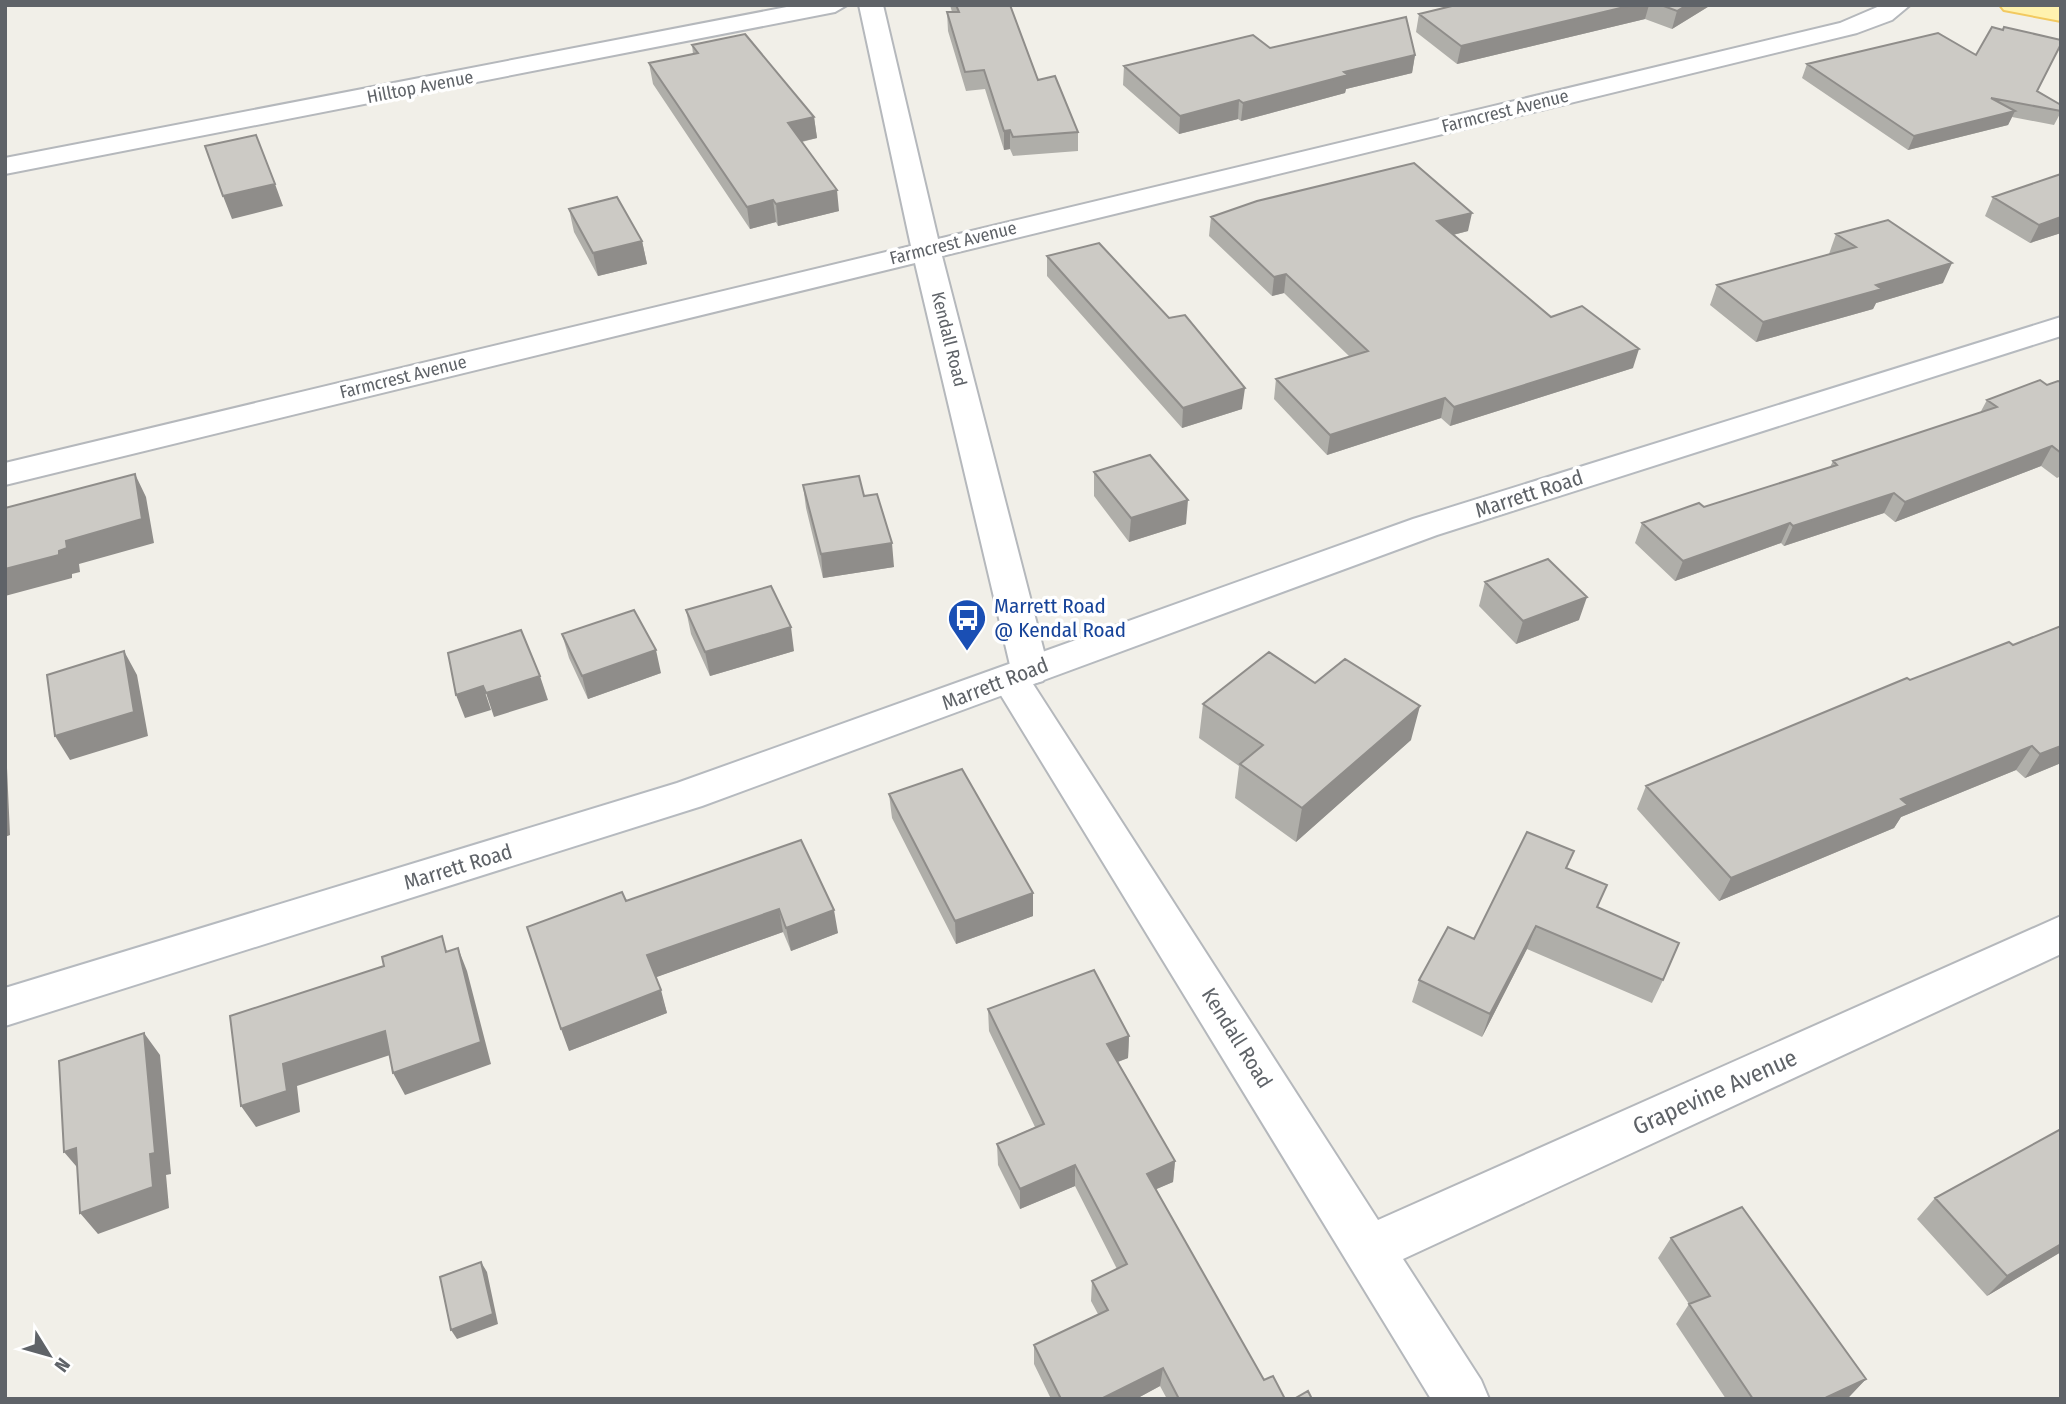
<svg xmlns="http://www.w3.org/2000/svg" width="2066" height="1404" viewBox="0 0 2066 1404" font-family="'Fira Sans Condensed',sans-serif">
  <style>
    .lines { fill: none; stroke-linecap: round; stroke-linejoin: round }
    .street-casing { stroke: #b5b8bc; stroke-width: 4 }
    .secondary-casing { stroke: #b6babf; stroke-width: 4 }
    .primary-casing { stroke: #f2c960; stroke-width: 4 }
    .street { fill: #fff; fill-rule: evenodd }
    .secondary { fill: #fff; fill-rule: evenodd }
    .primary { fill: #fff2af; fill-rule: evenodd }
    .wall { fill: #afaea9 }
    .shaded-wall { fill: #8f8d8a }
    .building { fill: #cccac5; stroke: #8f8d8a; stroke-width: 2 }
    .labels { text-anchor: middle; stroke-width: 7; stroke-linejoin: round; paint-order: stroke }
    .far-street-label { font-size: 18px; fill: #5f6368; stroke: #fff }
    .street-label { font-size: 21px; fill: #5f6368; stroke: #fff }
    .transit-label { font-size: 21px; fill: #164399; stroke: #fff; text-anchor: start }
    .near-street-label { font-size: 24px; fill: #5f6368; stroke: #fff }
  </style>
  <rect width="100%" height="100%" fill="#f1efe8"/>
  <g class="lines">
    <g class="street-casing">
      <path id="street" d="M797 5H847L835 12 5 174V158Z
        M859 5H883L938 239 1840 23 1882 5H1910L1892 20 1857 33 942 256 1049 671 1043 681 1033 684 1378 1220 2061 916V954L1403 1259 1481 1380 1489 1399H1431L991 679 997 669 1010 665 915 263 5 485V463L911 246Z"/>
    </g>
    <g class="secondary-casing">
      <path id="secondary" d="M2061 317V336L1437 535 702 806 5 1026V988L677 783 1413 519Z"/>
    </g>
    <g class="primary-casing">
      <path id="primary" d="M2000 5 2061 7V21L2004 10Z"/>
    </g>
    <use href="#street" class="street"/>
    <use href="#secondary" class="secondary"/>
    <use href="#primary" class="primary"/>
  </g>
  <path class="wall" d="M950 5H1010L1038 80 1078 132V151L1013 156 1010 149 1004 150 985 89 966 91 948 31 947 12H952Z
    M1432 5H1711L1672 29 1645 19 1457 64 1416 32 1419 14 1445 8Z
    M692 45 814 117 817 138 802 142 839 211 778 226 776 222 750 229 653 84 649 63 693 54Z
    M1270 48 1415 55 1412 73 1346 89 1345 93 1241 121 1238 119 1179 134 1123 85 1124 66Z
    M1807 64 2038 91 2061 105V112L2054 125 2012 117 2008 125 1908 150 1802 78Z
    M1993 197 2061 233 2030 243 1985 216Z
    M569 209 642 241 647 264 598 276 574 232Z
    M1211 217 1468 231 1453 235 1551 317 1633 368 1450 426 1441 418 1327 455 1274 399 1276 379 1350 357 1284 293 1272 296 1209 236Z
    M1836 234 1943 283 1876 303 1873 309 1756 342 1710 305 1717 285 1829 254Z
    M1047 256 1242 409 1182 428 1047 276Z
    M2061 382V476L2057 478 2041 466 1895 522 1884 513 1784 546 1781 543 1675 581 1635 543 1642 523 1704 507 1830 467 1833 461 1980 413 1987 400Z
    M1094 472 1186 524 1129 542 1094 496Z
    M803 485 864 496 894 567 823 578 806 508Z
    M1485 582 1579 620 1516 644 1479 606Z
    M686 610 794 651 710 676 691 634Z
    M562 634 661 673 588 699 569 658Z
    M1910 680 2061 763 2025 778 2016 770 1901 817 1894 828 1719 901 1637 809 1646 786Z
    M1315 683 1411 740 1296 842 1235 798 1239 766 1199 738 1203 704Z
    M889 794 1033 916 956 944 892 818Z
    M801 840 838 933 791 951 783 932 656 977 667 1013 569 1051Z
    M1567 868 1598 908 1663 980 1652 1003 1527 949 1482 1037 1412 1002 1419 980Z
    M988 1009 1129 1036 1128 1058 1118 1062 1175 1161 1173 1182 1156 1189 1264 1380 1285 1399H1167L1160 1386 1136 1399H1051L1034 1364V1345L1098 1314 1091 1301 1092 1281 1117 1269 1075 1186 1020 1209 998 1165 997 1144 1035 1127 989 1031Z
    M1935 1198 2061 1252 1987 1296 1917 1219Z
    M1671 1238 1866 1379 1849 1397 1846 1399H1726L1676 1324 1689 1304 1658 1258Z"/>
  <path class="shaded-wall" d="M1633 5H1649L1645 19 1457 64 1461 46Z
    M1687 5H1711L1672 29 1677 11Z
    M1415 55 1412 73 1346 89 1345 93 1241 121 1243 103 1344 72Z
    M1239 100 1238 119 1179 134 1180 116Z
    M2015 111 2008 125 1908 150 1914 136Z
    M814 117 817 138 790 144 788 123Z
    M1010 130V149L1004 150V131Z
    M275 184 283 206 232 219 223 196Z
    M837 190 839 211 778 226 776 204Z
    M773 200 776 222 750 229 747 207Z
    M1472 213 1468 231 1433 240 1437 221Z
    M2061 217V233L2030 243 2039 225Z
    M642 241 647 264 598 276 593 253Z
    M1952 263 1943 283 1876 303 1873 309 1756 342 1763 322 1876 285Z
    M1286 274 1284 293 1272 296 1274 277Z
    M1639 349 1633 368 1450 426 1454 407Z
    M1245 388 1242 409 1182 428 1183 408Z
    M1445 398 1441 418 1327 455 1330 435Z
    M2052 446 2041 466 1895 522 1905 502Z
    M135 474 146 497 154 543 79 564 80 572 72 574V578L5 596V569L59 551 66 541Z
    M1894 493 1884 513 1784 546 1793 526Z
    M1188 500 1186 524 1129 542 1131 518Z
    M1790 523 1781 543 1675 581 1683 561Z
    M892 543 894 567 823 578 821 554Z
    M1587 597 1579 620 1516 644 1523 621Z
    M791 627 794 651 710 676 705 652Z
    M656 650 661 673 588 699 582 676Z
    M124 651 137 675 148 736 70 760 55 736Z
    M540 676 548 700 494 717 486 693Z
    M483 686 491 710 465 718 456 695Z
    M1420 706 1411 740 1296 842 1302 808Z
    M2032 746 2016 770 1901 817 1894 828 1719 901 1731 878 1901 799Z
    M2061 746V763L2025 778 2040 754Z
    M5 765 7 768 10 835 5 837Z
    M1033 893V916L956 944 955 921Z
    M779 909 783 932 654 978 647 955Z
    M834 910 838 933 791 951 786 928Z
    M1536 926 1527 949 1482 1037 1490 1014Z
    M458 948 467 971 491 1064 405 1095 393 1073Z
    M661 990 667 1013 569 1051 561 1029Z
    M385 1031 396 1053 297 1086 300 1112 256 1127 241 1106 283 1064Z
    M144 1033 160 1055 171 1174 166 1175 169 1208 98 1234 80 1213 150 1154Z
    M1129 1036 1128 1058 1106 1066 1107 1044Z
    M76 1148 82 1173 64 1152Z
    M1175 1161 1173 1182 1145 1194 1147 1174Z
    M1075 1165V1186L1020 1209V1189Z
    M2061 1244V1252L1987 1296 2007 1276Z
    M481 1262 487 1272 498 1324 457 1339 451 1330Z
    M1163 1368 1160 1386 1136 1399H1101Z
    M1866 1379 1849 1397 1846 1399H1826L1827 1397Z"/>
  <path class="building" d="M956 5H1010L1038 80 1055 76 1078 132 1013 137 1010 130 1004 131 984 70 965 72 947 12H959Z
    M1456 5H1633L1461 46 1419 14Z
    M1661 5H1687L1677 11Z
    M1406 17 1415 55 1344 72 1348 75 1243 103 1239 100 1180 116 1124 66 1253 35 1270 48Z
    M1992 27 2003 30 2004 27 2061 40V44L2037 91 2061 105V111L1991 98 2015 111 1914 136 1807 64 1938 33 1976 55Z
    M745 34 814 117 788 123 837 190 776 204 773 200 747 207 649 63 698 53 692 45Z
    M256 135 275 184 223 196 205 146Z
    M1414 163 1472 213 1437 221 1551 317 1582 306 1639 349 1454 407 1445 398 1330 435 1276 379 1368 351 1286 274 1274 277 1211 217 1257 201Z
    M2061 174V217L2039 225 1993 197Z
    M617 197 642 241 593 253 569 209Z
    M1888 220 1952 263 1876 285 1882 289 1763 322 1717 285 1856 247 1836 234Z
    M1099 243 1169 318 1185 315 1245 388 1183 408 1047 256Z
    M2040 380 2047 385 2058 381 2061 382V453L2052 446 1905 502 1894 493 1793 526 1790 523 1683 561 1642 523 1699 503 1704 507 1837 465 1833 461 1997 407 1987 400Z
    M1150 455 1188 500 1131 518 1094 472Z
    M135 474 142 519 66 541 67 548 59 551V555L5 569V508Z
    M859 476 864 496 877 494 892 543 821 554 803 485Z
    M1548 559 1587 597 1523 621 1485 582Z
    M771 586 791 627 705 652 686 610Z
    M634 610 656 650 582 676 562 634Z
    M2061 626V746L2040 754 2032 746 1901 799 1908 805 1731 878 1646 786 1907 678 1910 680 2009 642 2013 645Z
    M521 630 540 676 486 693 483 686 456 695 448 653Z
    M124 651 134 712 55 736 47 675Z
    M1269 652 1315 683 1345 659 1420 706 1302 808 1240 764 1263 745 1203 704Z
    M962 769 1033 893 955 921 889 794Z
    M1527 832 1574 851 1566 868 1607 885 1597 907 1679 943 1663 980 1536 926 1490 1014 1419 980 1448 927 1474 939Z
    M801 840 834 910 786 928 779 909 647 955 661 990 561 1029 527 927 622 892 626 901Z
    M442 936 446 952 458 948 481 1042 393 1073 385 1031 283 1064 287 1091 241 1106 230 1016 384 966 382 957Z
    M1094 970 1129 1036 1107 1044 1175 1161 1147 1174 1264 1380 1273 1376 1285 1399H1179L1163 1368 1101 1399H1061L1034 1345 1108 1310 1092 1281 1127 1264 1075 1165 1020 1189 997 1144 1044 1124 988 1009Z
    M144 1033 155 1153 150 1154 153 1187 80 1213 76 1148 64 1152 59 1061Z
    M2061 1129V1244L2007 1276 1935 1198Z
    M1742 1207 1866 1379 1827 1397 1829 1399H1753L1689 1304 1710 1296 1671 1238Z
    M481 1262 493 1314 451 1330 440 1277Z
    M1308 1391 1312 1399H1294Z"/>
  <defs>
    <g id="bus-pin" transform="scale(2.0125)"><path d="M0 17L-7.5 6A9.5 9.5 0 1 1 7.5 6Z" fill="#1a4fb4" stroke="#fff"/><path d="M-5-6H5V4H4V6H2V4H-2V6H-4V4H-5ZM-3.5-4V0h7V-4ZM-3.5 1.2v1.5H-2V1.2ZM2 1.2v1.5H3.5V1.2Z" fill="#fff"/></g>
  </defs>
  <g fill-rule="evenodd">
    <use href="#bus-pin" x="967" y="618"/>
  </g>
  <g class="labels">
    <g class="far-street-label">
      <text transform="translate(420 87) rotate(-11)" y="6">Hilltop Avenue</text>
      <text transform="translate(1505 111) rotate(-14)" y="6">Farmcrest Avenue</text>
      <text transform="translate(953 243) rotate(-14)" y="6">Farmcrest Avenue</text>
      <text transform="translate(949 339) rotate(76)" y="6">Kendall Road</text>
      <text transform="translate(403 377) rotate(-14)" y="6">Farmcrest Avenue</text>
    </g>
    <g class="street-label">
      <text transform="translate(1529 494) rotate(-18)" y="7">Marrett Road</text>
      <text transform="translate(995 684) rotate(-21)" y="7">Marrett Road</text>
      <text transform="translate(458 867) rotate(-17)" y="7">Marrett Road</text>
      <text transform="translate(1237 1038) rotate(58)" y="7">Kendall Road</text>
    </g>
    <g class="transit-label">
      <text x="994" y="613">Marrett Road<tspan x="994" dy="24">@ Kendal Road</tspan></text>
    </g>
    <g class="near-street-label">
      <text transform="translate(1715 1092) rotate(-24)" y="8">Grapevine Avenue</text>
    </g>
  </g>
  <rect width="2066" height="1404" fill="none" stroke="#5f6368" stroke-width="14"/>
  <g transform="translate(49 1355) rotate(127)" stroke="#ffffff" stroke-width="5" paint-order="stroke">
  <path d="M0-5L12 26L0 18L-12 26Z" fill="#5f6368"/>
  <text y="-10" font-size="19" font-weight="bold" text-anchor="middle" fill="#5f6368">N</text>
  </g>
</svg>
